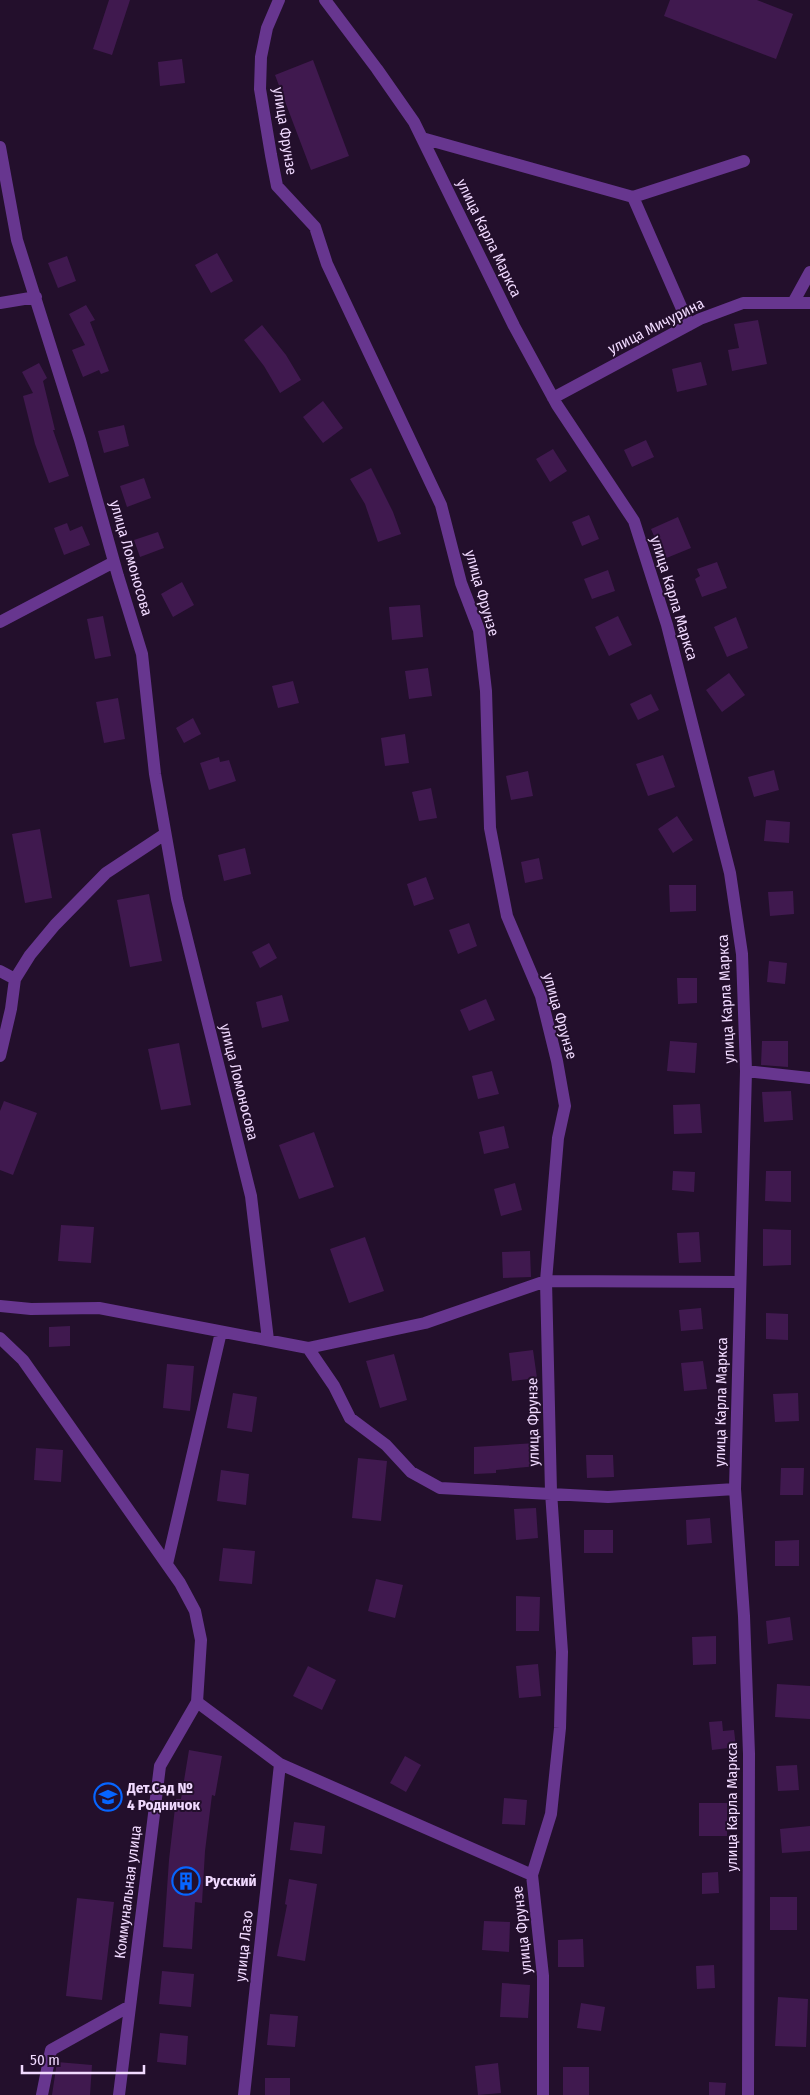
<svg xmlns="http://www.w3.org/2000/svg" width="810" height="2095" viewBox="0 0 810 2095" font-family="'Fira Sans Condensed',sans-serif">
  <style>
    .building { fill: #40194f }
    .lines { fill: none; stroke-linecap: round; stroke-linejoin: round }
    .minor { stroke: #67368f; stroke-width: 12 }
    .labels { text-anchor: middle; stroke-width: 4; stroke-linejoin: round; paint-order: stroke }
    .street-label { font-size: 15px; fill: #f1daff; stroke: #230f2c }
    .poi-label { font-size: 15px; font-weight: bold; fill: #f1daff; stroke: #230f2c; text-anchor: start }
  </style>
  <rect width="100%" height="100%" fill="#230f2c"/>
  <path class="building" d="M109 0H130L112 55 93 49Z
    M670 0H757L793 14 776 59 664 16Z
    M182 59 185 83 160 86 158 62Z
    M313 60 349 156 311 170 275 75Z
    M217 253 233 281 211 293 195 265Z
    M67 256 76 281 58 288 48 263Z
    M86 305 95 320 90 322 109 371 101 374 99 370 83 377 72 350 85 345 69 314Z
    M758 320 767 364 732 371 728 350 739 348 734 324Z
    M262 325 286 355 301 380 280 393 264 366 244 340Z
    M701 362 707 385 677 392 672 369Z
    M39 363 47 378 43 381 55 430H53L69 476 49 483 35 444 23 396 33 393 22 372Z
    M323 401 343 428 323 443 303 417Z
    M124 425 129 446 104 453 98 431Z
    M646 440 654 457 632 467 624 450Z
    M553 449 567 471 550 482 536 459Z
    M371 468 393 512 401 534 378 542 365 504 350 479Z
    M144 478 151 498 127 507 120 486Z
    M589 515 599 539 582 546 572 522Z
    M678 517 691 548 664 559 651 529Z
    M67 523 70 531 82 526 90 545 64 555 54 528Z
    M158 532 164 548 140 557 134 540Z
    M717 562 727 588 702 597 695 579 700 576 697 569Z
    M608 570 615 591 592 599 584 579Z
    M182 582 194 605 173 617 161 594Z
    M420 605 423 637 392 640 389 607Z
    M103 616 111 656 95 659 87 619Z
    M618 616 632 645 609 656 595 627Z
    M736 617 748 648 727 657 714 627Z
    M428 668 432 696 409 699 405 671Z
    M729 673 745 695 722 712 706 690Z
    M293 681 299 703 278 708 272 686Z
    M651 694 659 710 638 720 630 704Z
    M118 698 125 739 104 743 96 702Z
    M193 718 201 734 184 743 176 728Z
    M405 734 409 763 385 766 381 738Z
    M663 755 675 787 648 796 636 764Z
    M219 757 220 762 229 760 236 781 209 790 200 763Z
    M774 770 779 790 754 797 748 777Z
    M528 771 533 796 511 800 506 776Z
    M431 788 437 818 419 821 412 792Z
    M677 816 693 840 673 853 658 829Z
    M766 820 790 822 789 843 764 841Z
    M40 829 52 898 25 903 12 834Z
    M245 848 251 874 224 881 218 855Z
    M539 858 543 879 525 883 521 862Z
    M426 877 434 899 414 906 407 884Z
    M669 885H696V911L670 912Z
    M793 891 794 914 770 916 768 892Z
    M149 894 162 961 130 967 117 900Z
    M469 923 477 946 458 954 449 930Z
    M269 943 277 958 260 968 252 952Z
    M769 961 787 963 785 984 767 982Z
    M677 978H697V1003L678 1004Z
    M282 995 289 1021 262 1028 256 1002Z
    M486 999 495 1020 469 1031 460 1010Z
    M670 1041 697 1043 695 1073 667 1071Z
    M762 1041H788V1067L761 1065Z
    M179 1043 191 1105 161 1110 148 1049Z
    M492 1071 499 1094 478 1099 472 1076Z
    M791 1091 793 1120 764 1122 762 1092Z
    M4 1101 37 1113 13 1175 0 1170V1111Z
    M700 1104 702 1133 674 1134 673 1105Z
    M504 1126 509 1148 484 1154 479 1132Z
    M314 1132 334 1187 299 1199 279 1145Z
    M673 1171 695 1172 694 1192 672 1190Z
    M766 1171H791V1202L765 1201Z
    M515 1183 522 1210 501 1216 494 1189Z
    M61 1225 94 1227 91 1263 58 1261Z
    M763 1229 791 1230V1265L763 1266Z
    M699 1232 701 1262 679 1263 677 1233Z
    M365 1237 384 1291 349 1303 330 1249Z
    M530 1251 531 1277 503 1278 502 1252Z
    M701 1308 703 1329 681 1331 679 1310Z
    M766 1313 788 1314V1340L766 1339Z
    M70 1326V1346L49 1347V1327Z
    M533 1350 537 1378 512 1381 509 1353Z
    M394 1354 407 1400 380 1408 366 1361Z
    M703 1361 707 1389 684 1391 681 1363Z
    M167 1364 194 1366 190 1411 163 1408Z
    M233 1393 257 1397 252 1432 227 1428Z
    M798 1393 799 1421 775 1422 773 1394Z
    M536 1443 538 1466 496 1470V1473L474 1474V1447Z
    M36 1448 63 1450 61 1482 34 1480Z
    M586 1455H613L614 1477 587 1478Z
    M358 1458 387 1461 381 1521 352 1518Z
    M781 1468H804L803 1495H780Z
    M221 1470 249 1474 246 1505 217 1501Z
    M536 1508 538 1538 516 1540 514 1509Z
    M710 1518 712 1543 687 1545 686 1520Z
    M584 1530H613V1553H584Z
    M799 1540V1566H775V1541Z
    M223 1548 255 1551 252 1584 219 1581Z
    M376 1579 403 1585 395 1618 368 1611Z
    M516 1596 540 1597 539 1631H516Z
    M790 1617 793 1640 768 1644 766 1621Z
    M716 1636V1664L693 1665 692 1637Z
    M538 1664 541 1696 519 1698 516 1666Z
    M308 1666 336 1680 322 1710 293 1696Z
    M777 1684 810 1686V1719L775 1717Z
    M722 1721 723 1731 734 1730 736 1747 712 1750 709 1722Z
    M189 1750 222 1756 215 1796 212 1795 205 1851 202 1903 195 1902 192 1949 163 1947 169 1860 176 1799H181Z
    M405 1756 421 1765 406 1792 390 1783Z
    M797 1765 799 1790 778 1791 776 1766Z
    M504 1798 527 1800 525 1825 502 1824Z
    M699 1803H727V1836H699Z
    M294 1822 325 1826 322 1854 290 1850Z
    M810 1826V1851L782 1853 780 1829Z
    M718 1872 719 1893 702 1894V1873Z
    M289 1879 317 1884 305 1961 277 1956 287 1905 285 1904Z
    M770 1897H797V1930H770Z
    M77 1898 114 1902 102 2000 66 1996Z
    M484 1921 510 1922 509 1952 482 1950Z
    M583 1939 584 1967H558V1940Z
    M714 1965 715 1988 697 1989 696 1966Z
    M162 1971 194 1974 191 2007 159 2004Z
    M502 1983 530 1985 528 2018 500 2017Z
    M778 1997 808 1999 806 2047 775 2046Z
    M581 2003 605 2007 601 2031 577 2028Z
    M270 2014 298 2016 295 2047 267 2045Z
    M160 2033 188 2036 186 2065 157 2062Z
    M57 2062 92 2065 90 2095H52Z
    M498 2063 501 2093 478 2095 475 2066Z
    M563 2067H589V2095H563Z
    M265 2078H290V2095H265Z
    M709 2082 726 2083 725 2095H709Z"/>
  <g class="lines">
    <path class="minor" d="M279 0 267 28 261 57 260 89 271 155 277 186 315 227 327 264 441 505 461 583 479 630 486 691 490 828 507 916 541 996 557 1061 565 1106 558 1138 546 1281 551 1492 562 1652 560 1728 551 1814 532 1875 543 1976V2095
      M325 0 377 69 414 122 514 326 557 405 634 521 667 625 730 873 742 954 746 1071 735 1489 744 1616 749 1754 748 2095
      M422 138 633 197 689 325
      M0 147 17 240 80 440 118 576 142 654 155 774 177 899 251 1196 268 1340
      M633 197 744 161
      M0 303 36 297
      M793 303 810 272
      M553 398 700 319 743 303H810
      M0 622 114 562
      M0 971 15 979
      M0 1056 11 1009 15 979 30 955 55 925 106 873 165 834
      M746 1071 810 1078
      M0 1306 31 1309 99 1308 308 1348 334 1386 350 1418 386 1445 411 1472 440 1488 608 1497 735 1489
      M0 1338 23 1360 180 1583 195 1611 201 1640 197 1702 160 1766 119 2095
      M308 1348 425 1323 546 1281 739 1282
      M167 1564 221 1332
      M197 1702 280 1764 244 2095
      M280 1764 532 1875
      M42 2095 51 2050 130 2006"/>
  </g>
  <defs>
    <g id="school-ring" transform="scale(1.4375)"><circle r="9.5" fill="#230f2c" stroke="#0665ff" stroke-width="1.5"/><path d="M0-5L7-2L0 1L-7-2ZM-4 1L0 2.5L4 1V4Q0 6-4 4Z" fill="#0665ff"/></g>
    <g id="building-ring" transform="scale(1.4375)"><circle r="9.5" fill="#230f2c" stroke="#0665ff" stroke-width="1.5"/><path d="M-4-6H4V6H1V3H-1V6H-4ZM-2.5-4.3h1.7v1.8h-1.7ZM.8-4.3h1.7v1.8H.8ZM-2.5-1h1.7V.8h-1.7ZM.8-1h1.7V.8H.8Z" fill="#0665ff"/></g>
  </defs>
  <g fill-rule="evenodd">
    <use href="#school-ring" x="108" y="1797"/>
    <use href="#building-ring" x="186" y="1881"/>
  </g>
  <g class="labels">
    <g class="street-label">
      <text transform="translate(285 131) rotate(81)" y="5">улица Фрунзе</text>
      <text transform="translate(489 238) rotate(64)" y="5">улица Карла Маркса</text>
      <text transform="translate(656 326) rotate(-27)" y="5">улица Мичурина</text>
      <text transform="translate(131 558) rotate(74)" y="5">улица Ломоносова</text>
      <text transform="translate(482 593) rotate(74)" y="5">улица Фрунзе</text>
      <text transform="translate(674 598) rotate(73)" y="5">улица Карла Маркса</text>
      <text transform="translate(726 999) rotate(-93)" y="5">улица Карла Маркса</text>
      <text transform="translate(560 1016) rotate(74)" y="5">улица Фрунзе</text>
      <text transform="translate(239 1082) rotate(76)" y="5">улица Ломоносова</text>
      <text transform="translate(721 1402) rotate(-89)" y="5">улица Карла Маркса</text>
      <text transform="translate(533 1422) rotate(-91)" y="5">улица Фрунзе</text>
      <text transform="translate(732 1807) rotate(-90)" y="5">улица Карла Маркса</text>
      <text transform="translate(128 1892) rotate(-83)" y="5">Коммунальная улица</text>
      <text transform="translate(522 1930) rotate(-96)" y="5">улица Фрунзе</text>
      <text transform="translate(244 1946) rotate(-84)" y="5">улица Лазо</text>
    </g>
    <g class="poi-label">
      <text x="127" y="1793">Дет.Сад №<tspan x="127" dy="17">4 Родничок</tspan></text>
      <text x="205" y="1886">Русский</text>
    </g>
  </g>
  <path d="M22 2065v8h122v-8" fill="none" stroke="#f1daff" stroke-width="2.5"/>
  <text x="30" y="2065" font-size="15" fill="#f1daff" stroke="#230f2c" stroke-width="4" paint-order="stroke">50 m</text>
</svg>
